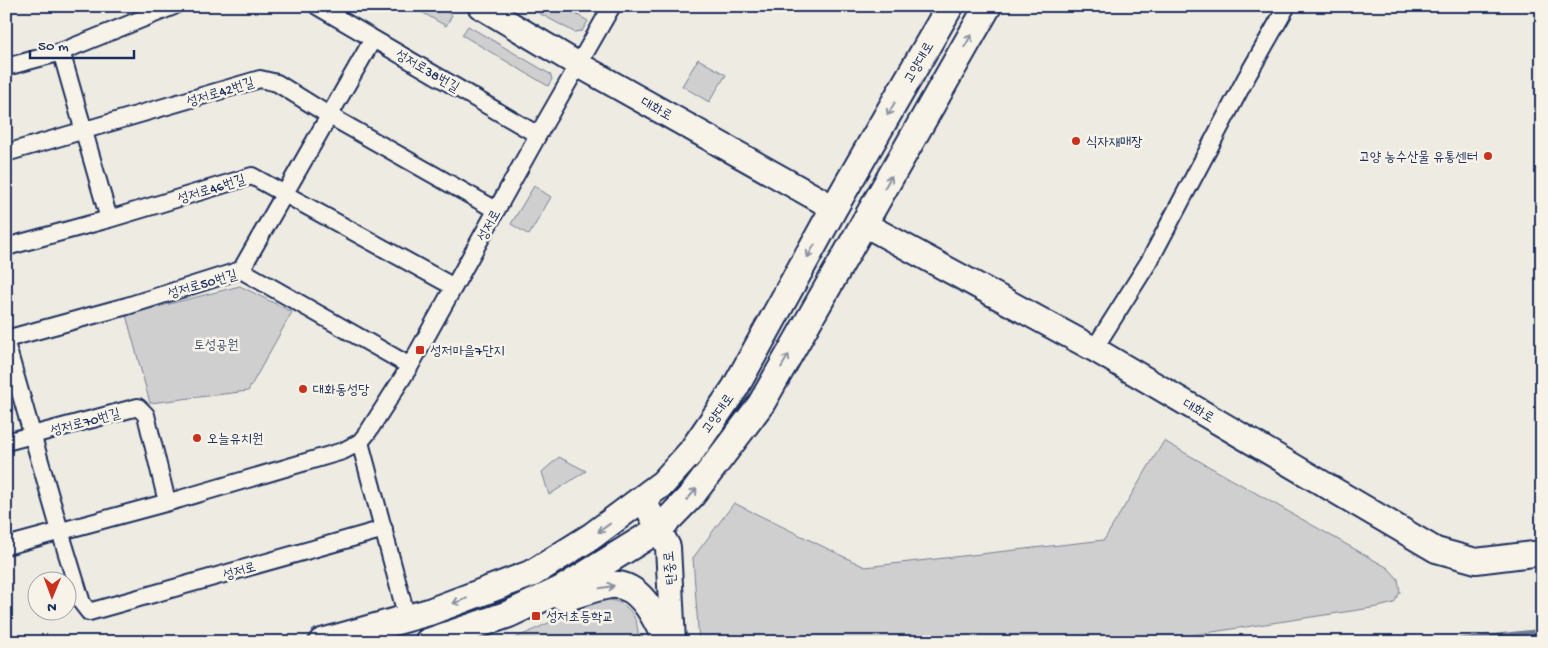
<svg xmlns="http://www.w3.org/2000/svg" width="1548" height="648" viewBox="0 0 1548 648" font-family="'Gochi Hand','Poor Story',sans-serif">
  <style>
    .green { fill: #cfcfcf; stroke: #757f96 }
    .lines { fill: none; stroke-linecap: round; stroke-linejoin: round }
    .stream { stroke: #6e7992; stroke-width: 4.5 }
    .street-casing { stroke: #1b2f5e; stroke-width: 20 }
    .secondary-casing { stroke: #1b2f5e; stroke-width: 28 }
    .primary-casing { stroke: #1b2f5e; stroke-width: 30 }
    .street { stroke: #f7f3e8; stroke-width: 16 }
    .secondary { stroke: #f7f3e8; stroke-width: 24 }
    .primary { stroke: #f7f3e8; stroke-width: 26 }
    .oneway { stroke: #8991a3 }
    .poi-dot { fill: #c8321e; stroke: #f7f3e8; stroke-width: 2 }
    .labels { text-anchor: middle; stroke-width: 5; stroke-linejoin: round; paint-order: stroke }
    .street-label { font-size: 14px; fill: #1b2f5e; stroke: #f7f3e8 }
    .poi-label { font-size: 14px; fill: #1b2f5e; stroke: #f7f3e8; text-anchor: start }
    .park-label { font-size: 14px; fill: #3f4f75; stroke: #f7f3e8 }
  </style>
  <rect width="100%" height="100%" fill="#eeebe2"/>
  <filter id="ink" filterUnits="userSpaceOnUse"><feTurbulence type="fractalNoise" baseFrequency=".02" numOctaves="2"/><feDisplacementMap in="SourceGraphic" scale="10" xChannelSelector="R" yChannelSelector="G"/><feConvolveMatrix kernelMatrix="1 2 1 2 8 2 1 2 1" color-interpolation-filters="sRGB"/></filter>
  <g filter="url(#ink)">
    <path class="green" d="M411 6H437L452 15 446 26Z
      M526 6H562L588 21 582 31 574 32Z
      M468 26 550 74 552 79 548 86 462 35Z
      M698 59 726 75 709 102 682 86Z
      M534 186 551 197 529 235 511 224Z
      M240 286 292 312 248 391 150 403 126 315Z
      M1164 441 1388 568 1398 579 1400 592 1394 603 1378 607 1146 642H699L693 558 734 503 865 567 1104 540Z
      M559 457 586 471 549 495 542 472Z
      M606 599C631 603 638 617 639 642H507L592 603Z"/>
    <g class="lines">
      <path class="stream" d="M1440 642 1542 631"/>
      <g class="street-casing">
        <path id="street" d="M317 6 538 135
          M61 51 109 219
          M6 67 58 53 174 6
          M6 153 260 79 277 83 330 116 496 210
          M6 247 109 219 252 176 454 287
          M241 270 373 39
          M6 339 127 306 241 270 410 366
          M6 343 60 531 82 603 89 612 384 529
          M1094 349 1150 260 1246 78 1287 6
          M6 442 138 407 146 415 167 502
          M360 442 407 618
          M6 546 180 499 343 451 360 442 368 432 410 366 538 135 612 6"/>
      </g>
      <g class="secondary-casing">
        <path id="secondary" d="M480 6 579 65 834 208
          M864 224 1094 349 1436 550 1476 561 1542 553
          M643 499 668 547 673 642"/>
      </g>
      <g class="primary-casing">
        <path id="primary" d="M565 598C579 594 595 587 610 585 641 582 656 619 667 642
          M322 642 429 612 533 573 592 536 663 483 691 452 735 388 834 208 950 6
          M428 642 509 614 562 589 659 529 692 495 761 404 988 6"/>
      </g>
      <use href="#street" class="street"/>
      <use href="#secondary" class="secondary"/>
      <use href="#primary" class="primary"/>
    </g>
    <defs><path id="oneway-shaft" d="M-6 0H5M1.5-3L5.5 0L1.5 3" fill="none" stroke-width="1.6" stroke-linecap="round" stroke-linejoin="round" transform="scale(1.25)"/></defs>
    <g class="oneway">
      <use href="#oneway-shaft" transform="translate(968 41) rotate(-60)"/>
      <use href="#oneway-shaft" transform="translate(891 109) rotate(120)"/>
      <use href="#oneway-shaft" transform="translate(888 182) rotate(-60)"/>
      <use href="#oneway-shaft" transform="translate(811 251) rotate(119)"/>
      <use href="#oneway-shaft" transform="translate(785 361) rotate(-60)"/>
      <use href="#oneway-shaft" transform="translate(692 494) rotate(-50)"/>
      <use href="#oneway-shaft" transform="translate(604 528) rotate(144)"/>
      <use href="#oneway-shaft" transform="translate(607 587) rotate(-10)"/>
      <use href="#oneway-shaft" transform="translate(460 601) rotate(160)"/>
    </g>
  </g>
  <g class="poi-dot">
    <circle cx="1076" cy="141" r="5"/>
    <circle cx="1488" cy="156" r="5"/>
    <rect x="415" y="345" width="10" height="10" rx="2.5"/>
    <circle cx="303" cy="389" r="5"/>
    <circle cx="197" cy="438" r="5"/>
    <rect x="531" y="611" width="10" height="10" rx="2.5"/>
  </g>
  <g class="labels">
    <g class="street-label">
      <text transform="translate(918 62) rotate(-60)" y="5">고양대로</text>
      <text transform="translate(428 70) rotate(30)" y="5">성저로38번길</text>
      <text transform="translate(220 91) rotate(-17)" y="5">성저로42번길</text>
      <text transform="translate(657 108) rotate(29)" y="5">대화로</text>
      <text transform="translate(211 188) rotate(-17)" y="5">성저로46번길</text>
      <text transform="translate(488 225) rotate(-61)" y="5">성저로</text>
      <text transform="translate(202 283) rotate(-16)" y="5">성저로50번길</text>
      <text transform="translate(1199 410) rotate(30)" y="5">대화로</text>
      <text transform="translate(717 413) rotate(-55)" y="5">고양대로</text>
      <text transform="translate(85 421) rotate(-15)" y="5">성저로70번길</text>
      <text transform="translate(669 568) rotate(-96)" y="5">탄중로</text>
      <text transform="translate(239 570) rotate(-16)" y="5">성저로</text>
    </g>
    <g class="poi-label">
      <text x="1086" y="146">식자재매장</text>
      <text x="1478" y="161" text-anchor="end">고양 농수산물 유통센터</text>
      <text x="430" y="355">성저마을7단지</text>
      <text x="313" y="394">대화동성당</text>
      <text x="207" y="443">오늘유치원</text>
      <text x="546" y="621">성저초등학교</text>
    </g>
    <g class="park-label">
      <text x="216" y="349">토성공원</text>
    </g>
  </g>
  <rect width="1548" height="648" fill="none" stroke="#f7f3e8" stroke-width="25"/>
  <rect x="12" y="12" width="1523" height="623" fill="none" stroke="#1b2f5e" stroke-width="2" filter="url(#ink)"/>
  <g transform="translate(52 596) rotate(181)"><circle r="24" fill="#f7f3e8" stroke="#9fa5b1"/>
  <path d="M0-4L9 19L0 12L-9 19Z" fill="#c8321e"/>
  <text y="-8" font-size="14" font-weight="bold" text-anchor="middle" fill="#1b2f5e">N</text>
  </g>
  <path d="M30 50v8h104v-8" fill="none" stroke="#1b2f5e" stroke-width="2.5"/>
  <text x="38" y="50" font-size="15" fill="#1b2f5e" stroke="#f7f3e8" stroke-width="4" paint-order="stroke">50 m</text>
</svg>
